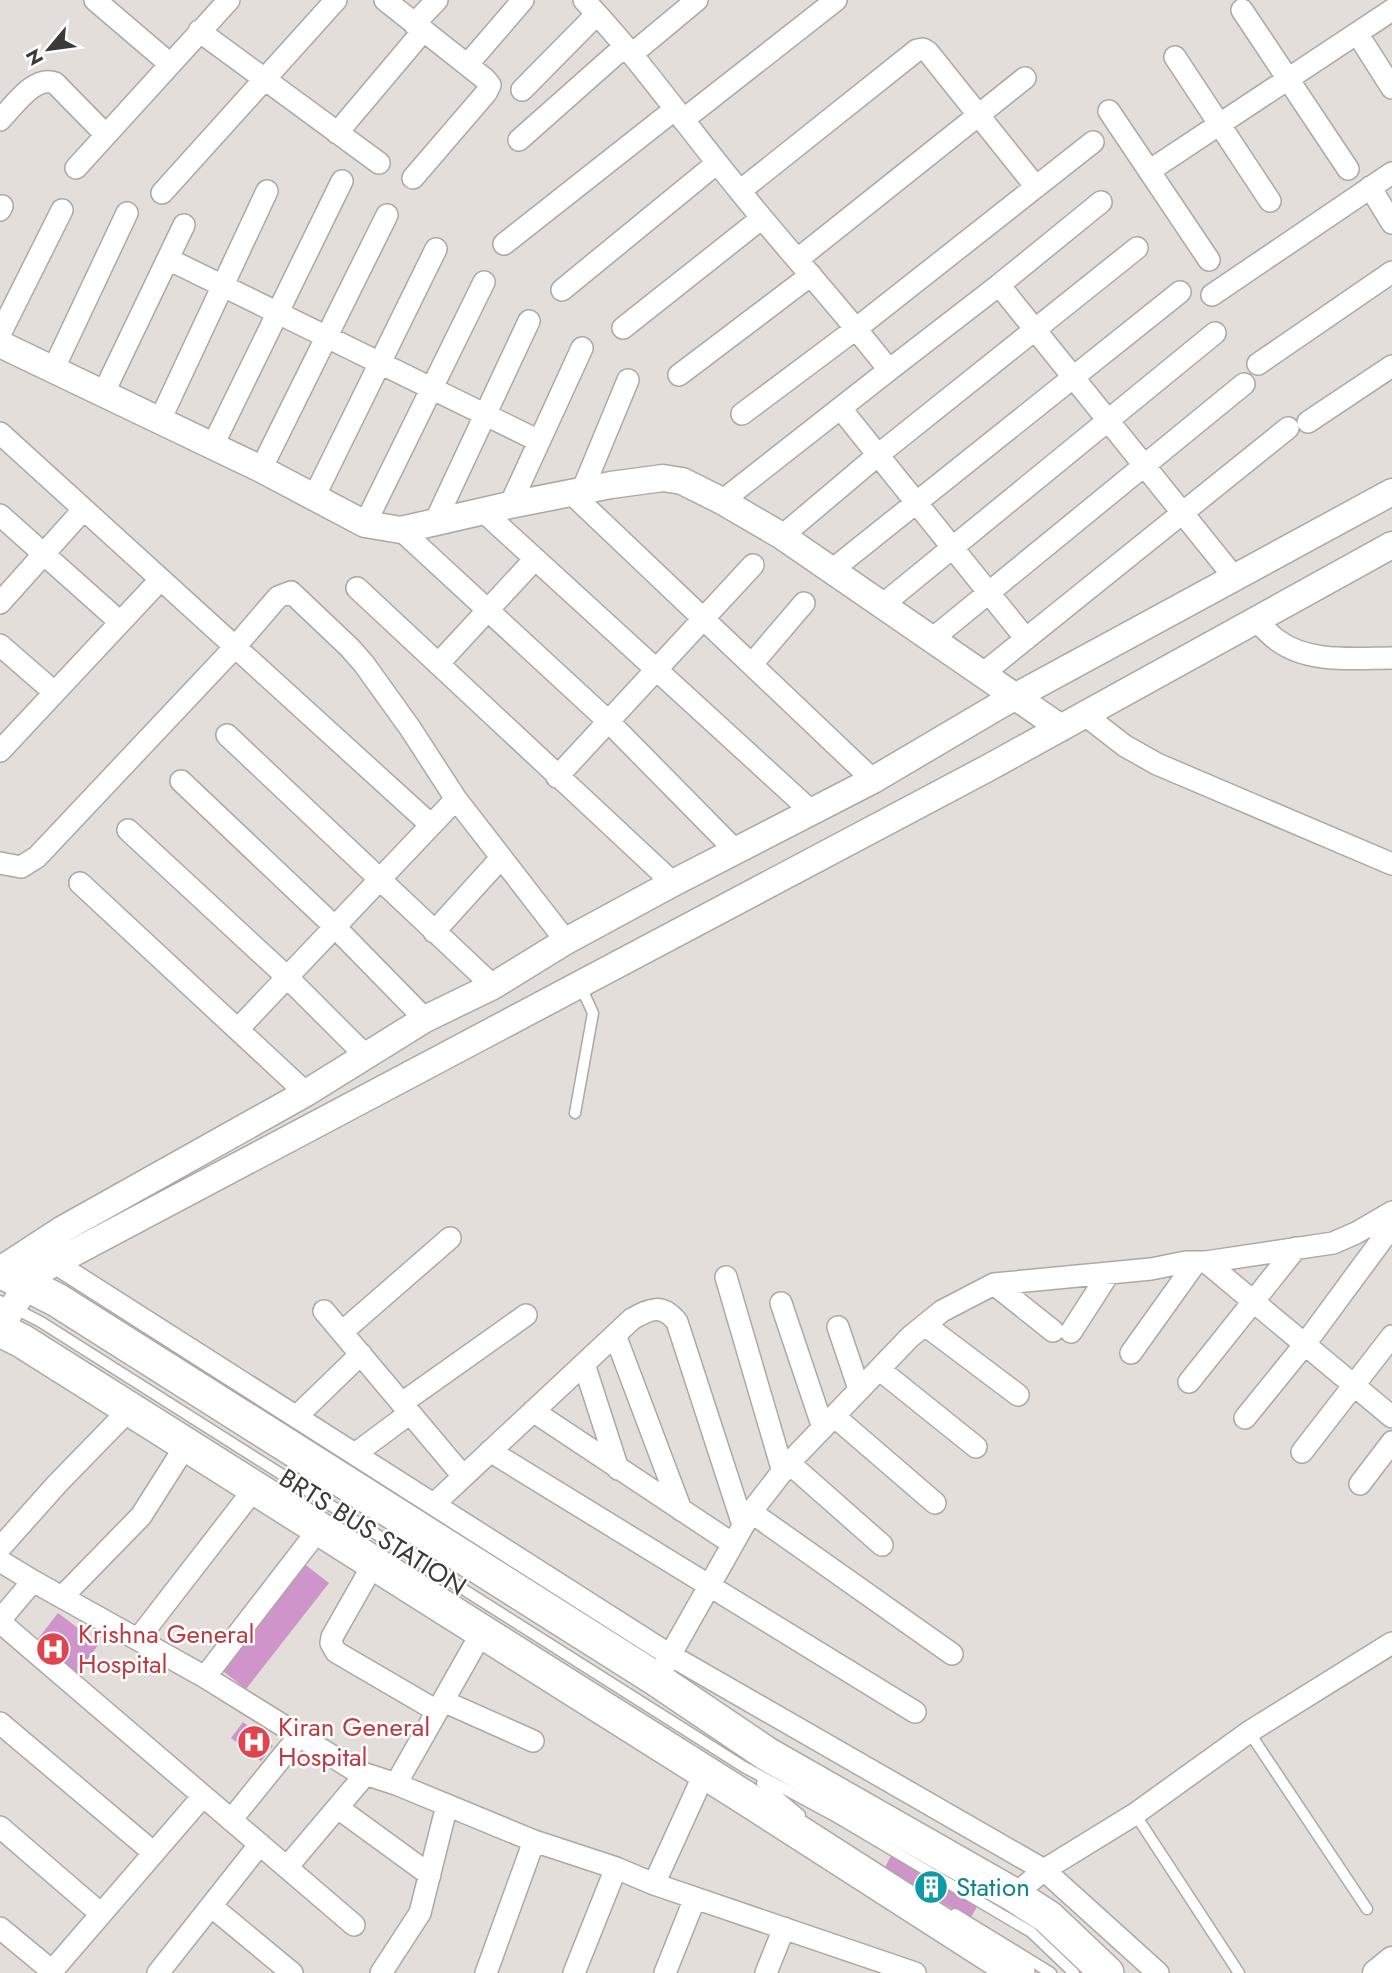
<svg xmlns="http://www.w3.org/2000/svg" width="1392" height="1973" viewBox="0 0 1392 1973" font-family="Jost,sans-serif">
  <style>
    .building { fill: #cf94c9 }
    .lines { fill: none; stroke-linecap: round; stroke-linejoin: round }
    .service-casing { stroke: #ada8a5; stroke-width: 13 }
    .minor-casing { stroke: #ada8a5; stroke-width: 24 }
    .tertiary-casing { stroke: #ada8a5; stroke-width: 29 }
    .primary-casing { stroke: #ada8a5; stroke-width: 36 }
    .service { stroke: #fff; stroke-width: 10 }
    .minor { stroke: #fff; stroke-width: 21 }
    .tertiary { stroke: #fff; stroke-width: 26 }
    .primary { stroke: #fff; stroke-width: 33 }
    .labels { text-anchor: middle; stroke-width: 5; stroke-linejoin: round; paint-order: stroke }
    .street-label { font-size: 26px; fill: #3c3a38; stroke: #fff }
    .health-label { font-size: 26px; fill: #be3a42; stroke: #fff; text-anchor: start }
    .culture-label { font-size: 26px; fill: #0d838f; stroke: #fff; text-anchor: start }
  </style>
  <rect width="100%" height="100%" fill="#e4dedb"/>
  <path class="building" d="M298 1559 329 1583 246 1689 215 1665Z
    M58 1613 99 1644 75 1676 34 1644Z
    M243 1722 273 1746 261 1761 231 1738Z
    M892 1854 978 1905 970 1919 884 1869Z"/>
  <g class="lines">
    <g class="service-casing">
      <path id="service" d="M575 1113 593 1013 580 985
        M0 1301 41 1322 744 1767 833 1815 1031 1932 1074 1973
        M1249 1732 1367 1909
        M762 1783 800 1815
        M1135 1814 1239 1973
        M955 1914 1051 1973"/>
    </g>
    <g class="minor-casing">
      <path id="minor" d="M95 0 170 64
        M385 0 485 79 490 85 486 93 413 178
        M584 0C640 59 687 127 739 190 788 251 841 308 889 370L722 501
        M1242 10 1348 169
        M414 24 437 0
        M199 31 379 163
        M1357 33 1392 88
        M632 54 697 0
        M1175 57 1270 201
        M467 65 523 0
        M522 90 597 14
        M1109 111 1209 260
        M0 120C14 106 34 75 55 83L105 134
        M683 120 836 0
        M337 133 423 31
        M519 140 625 46
        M76 168 229 0
        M1149 171 1392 10
        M1370 187 1392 223
        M740 191 917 50 923 49 928 52 1036 187
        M162 193 336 0
        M0 210 2 206
        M504 244 674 110
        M168 259 539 441
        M798 259 1025 78
        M999 285 1101 202
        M562 290 717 163
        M1212 295 1392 173
        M623 328 762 218
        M0 334 62 210
        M1258 364 1392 272
        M53 370 127 213
        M889 370 999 285 1234 577
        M679 375 811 275
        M104 392 184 225
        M841 409 1026 639
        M742 414 857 328 1093 142
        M160 420 267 191
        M1308 422 1392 366
        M0 433 431 825
        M213 445 342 181
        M261 469 387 215
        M582 491 628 380
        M571 493 873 780
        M314 497 436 249
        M510 505 582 348
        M484 512 811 811
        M0 515 120 622
        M435 522 529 321
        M365 524 484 282
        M401 530 608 721 736 851
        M782 536 878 455 1137 248
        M832 570 1180 292
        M357 588 673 883
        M0 603 83 510
        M881 606 1215 333
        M1256 621C1263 627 1270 635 1277 640 1309 664 1355 658 1392 658
        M932 639 1244 384
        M0 645 54 692
        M438 664 535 559
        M752 664 804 603
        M981 675 1288 428
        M1085 715 1125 746 1157 764 1392 864
        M227 735 493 986
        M0 751 160 580
        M557 777 753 565
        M181 781 335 927 425 1019
        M128 830 287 977 366 1056
        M0 863 21 867 37 857 235 647 278 597 291 592 350 648 364 664 410 728 456 799 566 941
        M80 883 306 1093
        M434 932 501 858
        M238 1029 456 799
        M42 1257 55 1263 670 1655 1044 1870 1158 1973
        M1206 1262 1392 1417
        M726 1277 783 1472
        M994 1284 1053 1331
        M781 1303 823 1428
        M324 1311 463 1476
        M925 1325 1018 1395
        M838 1327 859 1389
        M342 1332 450 1238
        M1071 1332 1109 1273
        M615 1335 681 1510
        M1131 1353 1196 1262
        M584 1364 618 1469
        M880 1370 976 1447
        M1189 1382 1296 1248
        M402 1403 526 1315
        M533 1411 733 1544
        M297 1416 361 1354
        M834 1416 935 1503
        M1245 1418 1305 1344 1392 1226
        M490 1451 915 1712
        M1302 1452 1392 1336
        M355 1454 410 1413
        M789 1463 882 1545
        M1360 1484 1392 1442
        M434 1504 632 1319C650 1309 662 1303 677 1322L743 1525
        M751 1512 952 1654
        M0 1548 57 1484 130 1409
        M0 1561 33 1581 0 1620
        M374 1563 332 1637 331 1643 336 1652 437 1711
        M33 1581 205 1677 356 1771 396 1784 534 1841 616 1868 654 1884 915 1973
        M63 1596 141 1516 186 1445
        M0 1622 354 1925
        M138 1639 255 1488
        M664 1666 751 1512 789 1463 910 1337 942 1311 994 1284 1151 1269 1186 1262H1206L1333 1243 1356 1233 1392 1212
        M205 1677 319 1529
        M443 1701 533 1741
        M0 1723 154 1853
        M396 1784 482 1632
        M338 1808 430 1875
        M231 1820 299 1736
        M0 1827 101 1914
        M287 1867 365 1775
        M654 1884 705 1772
        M1014 1895 1044 1870 1135 1814 1249 1732 1392 1643
        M211 1906 292 1973
        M0 1928 52 1971 51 1973
        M52 1971 203 1796
        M158 1973 260 1844
        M381 1973 420 1913 447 1805
        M486 1973 534 1841
        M574 1973 616 1868
        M665 1973 695 1898
        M766 1973 784 1928"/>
    </g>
    <g class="tertiary-casing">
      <path id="tertiary" d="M0 344 261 469 365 524 401 530 510 505 611 485 663 478 682 481 722 501 782 536 1061 728
        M0 1270 63 1229 306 1093 425 1019 493 986 566 941 673 883 873 780 1000 705 1392 492
        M0 1330C12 1305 25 1287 45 1268L988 768 1392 545
        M1376 1973 1392 1960"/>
    </g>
    <g class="primary-casing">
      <path id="primary" d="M0 1271 57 1300 656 1679 767 1754 1014 1895 1048 1917 1107 1973
        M0 1330 22 1341 744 1797 1018 1973"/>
    </g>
    <use href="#service" class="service"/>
    <use href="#minor" class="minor"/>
    <use href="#tertiary" class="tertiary"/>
    <use href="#primary" class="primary"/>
  </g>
  <defs>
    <g id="hospital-disc" transform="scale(1.75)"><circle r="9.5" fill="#e0444e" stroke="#fff"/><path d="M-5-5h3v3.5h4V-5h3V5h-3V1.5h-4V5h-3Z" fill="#fff"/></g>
    <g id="building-disc" transform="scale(1.75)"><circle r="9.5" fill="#0f9aa8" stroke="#fff"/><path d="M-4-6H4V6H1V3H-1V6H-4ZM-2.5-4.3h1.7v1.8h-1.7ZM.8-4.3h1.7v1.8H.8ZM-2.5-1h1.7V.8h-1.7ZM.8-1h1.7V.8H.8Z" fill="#fff"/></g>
  </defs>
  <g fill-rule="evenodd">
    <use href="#hospital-disc" x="53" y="1649"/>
    <use href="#hospital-disc" x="254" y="1742"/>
    <use href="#building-disc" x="931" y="1887"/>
  </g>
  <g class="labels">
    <g class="street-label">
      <text transform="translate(373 1532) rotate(32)" y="9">BRTS BUS STATION</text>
    </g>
    <g class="health-label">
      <text x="78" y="1643">Krishna General<tspan x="78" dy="30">Hospital</tspan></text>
      <text x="278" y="1736">Kiran General<tspan x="278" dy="30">Hospital</tspan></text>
    </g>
    <g class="culture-label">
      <text x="956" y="1896">Station</text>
    </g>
  </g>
  <g transform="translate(49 49) rotate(241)" stroke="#ffffff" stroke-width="5" paint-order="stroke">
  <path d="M0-5L12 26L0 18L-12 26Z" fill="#3c3a38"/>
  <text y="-10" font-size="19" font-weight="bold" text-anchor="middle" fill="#3c3a38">N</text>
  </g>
</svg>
